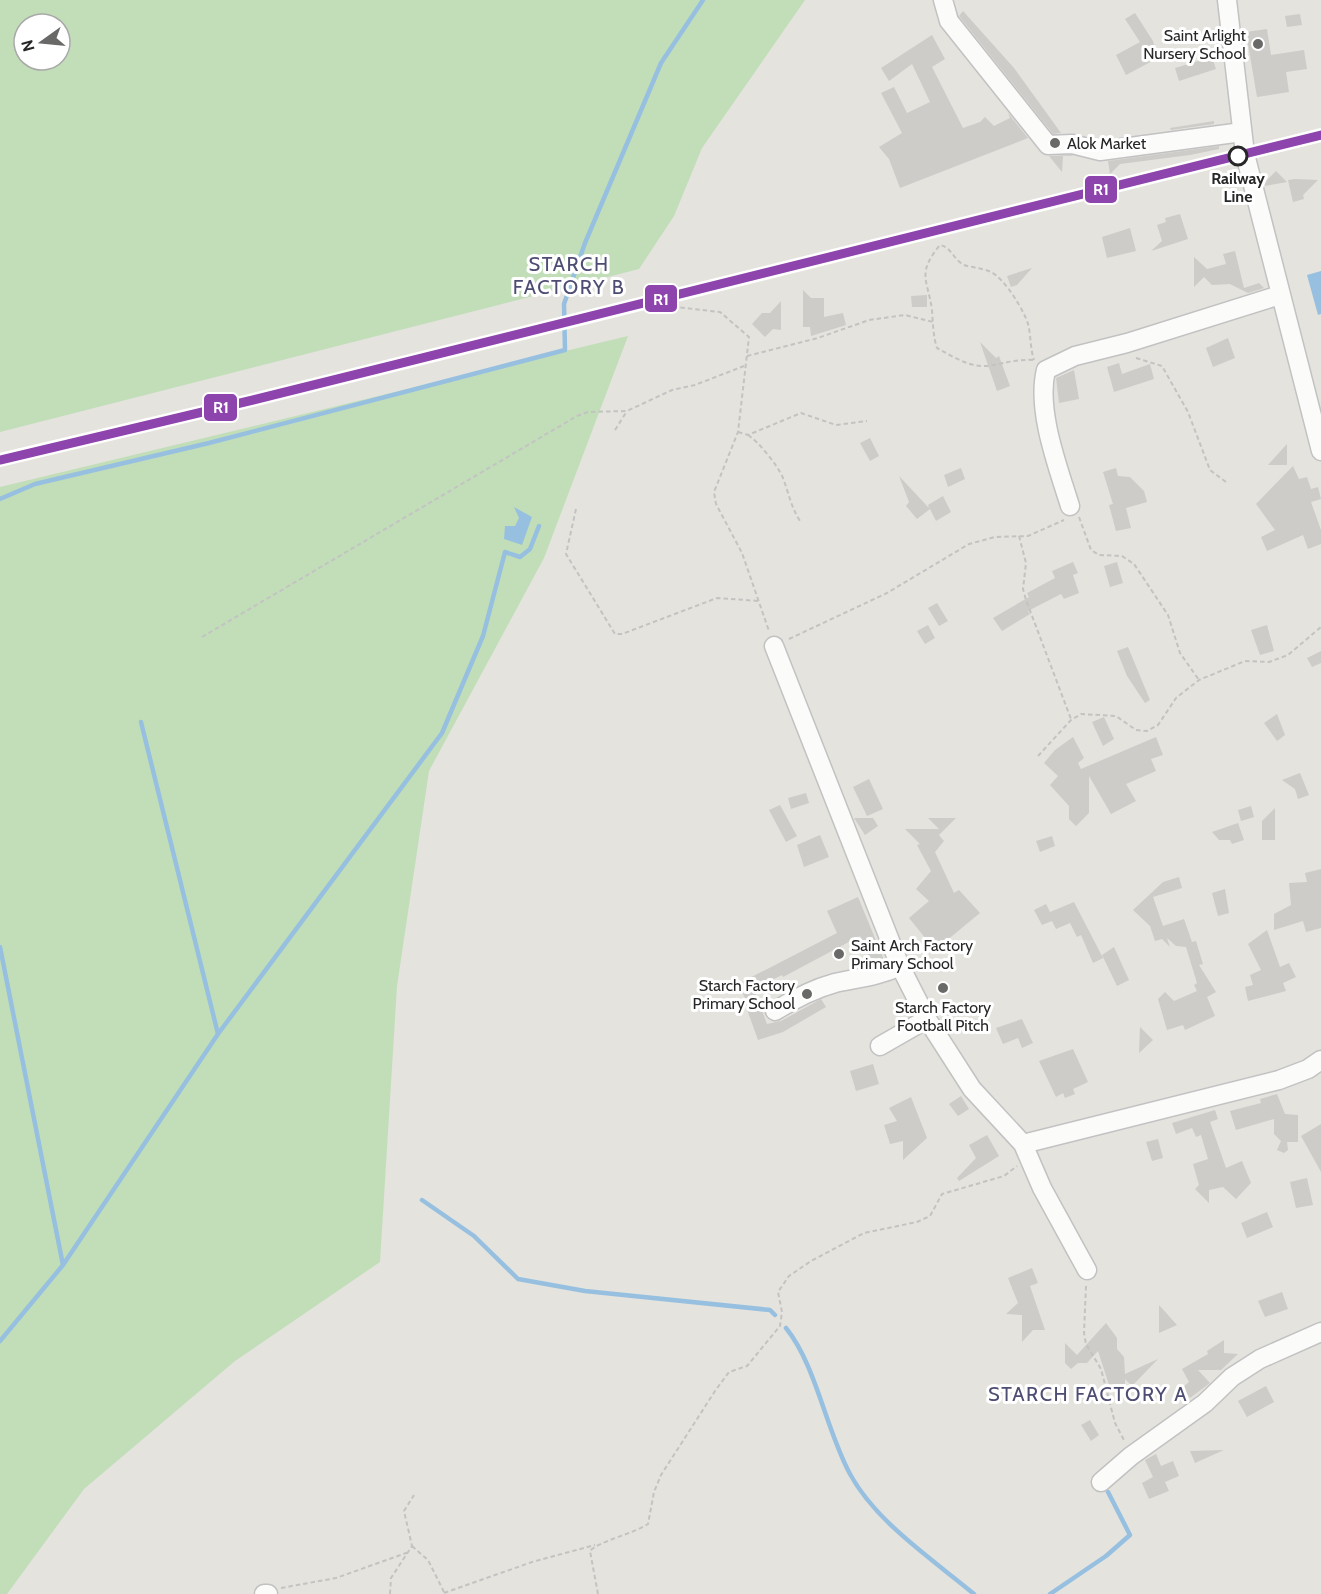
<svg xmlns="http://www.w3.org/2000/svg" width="1321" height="1594" viewBox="0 0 1321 1594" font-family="Cabin,sans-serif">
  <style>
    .green { fill: #c1deb9; fill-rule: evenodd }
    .water { fill: #97c0e0 }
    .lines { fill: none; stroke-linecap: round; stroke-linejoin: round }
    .stream { stroke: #97c0e0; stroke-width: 4.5 }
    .building { fill: #cdccc8 }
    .minor-casing { stroke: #c2c2c3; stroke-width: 21 }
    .path { stroke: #c3c3c2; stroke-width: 2; stroke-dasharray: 4.5 3; stroke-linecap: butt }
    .minor { stroke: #fbfbfa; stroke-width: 18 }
    .rail-1-casing { stroke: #fff; stroke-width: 14 }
    .rail-1 { stroke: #8e44ad; stroke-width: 9 }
    .poi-dot { fill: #696967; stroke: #fff; stroke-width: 2 }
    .stop-dot { fill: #fff; stroke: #272727; stroke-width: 3 }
    .labels { text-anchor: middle; stroke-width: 6; stroke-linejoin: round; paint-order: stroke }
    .poi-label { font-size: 16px; fill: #272727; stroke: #fff; text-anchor: end }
    .stop-label { font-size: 16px; font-weight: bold; fill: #272727; stroke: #fff }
    .quarter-label { font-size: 20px; letter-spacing: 1.5px; fill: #4d4c72; stroke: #fff }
    .line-badge { stroke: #fff; stroke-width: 2 }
    .badge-label { font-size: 16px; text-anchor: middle; font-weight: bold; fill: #fff }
  </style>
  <rect width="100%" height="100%" fill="#e4e3de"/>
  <path class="green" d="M0 0H805L702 148 674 216 639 269 0 432ZM24 24H60V60H24Z
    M628 336 544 558 429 771 397 986 380 1262 235 1361 84 1489 7 1594H0V487Z"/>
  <path class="water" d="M1321 271V314L1318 315 1307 275Z
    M514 507 532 517 522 545 504 539 505 526H515L519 518Z"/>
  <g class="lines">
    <path class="stream" d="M0 499 35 484 209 443 565 350 564 304 585 243 661 63 703 0
      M141 722 218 1034
      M0 947 63 1265
      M422 1200 474 1236 518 1279 585 1291 770 1310 775 1315
      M786 1328C816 1365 826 1430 850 1474 876 1522 932 1559 974 1594
      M0 1341 63 1265 218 1034 442 733 483 636 505 552 520 557 530 549 539 526
      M1050 1594 1106 1556 1130 1535 1108 1492"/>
  </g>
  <path class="building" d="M963 11 1014 68 1061 133 1053 134 959 16Z
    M1135 13 1153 41 1158 58 1126 75 1116 55 1140 42 1125 19Z
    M1300 14 1302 25 1287 27 1285 16Z
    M1267 29 1271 55 1304 50 1307 69 1286 72 1289 92 1257 97 1246 32Z
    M932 35 945 59 932 67 963 128 980 122 985 117 994 126 1010 118 1008 113 1028 138 900 188 889 159 879 147 902 133 881 93 894 87 907 113 930 102 912 64 889 81 881 68Z
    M1212 57 1216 69 1179 81 1175 68Z
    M1214 121V124L1171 130 1170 128Z
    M1219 146V149L1190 155 1120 164 1110 174 1108 161Z
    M1049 156 1071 155 1073 156H1063L1062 172Z
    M1276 171 1287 182 1265 186 1264 183Z
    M1288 180 1295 179 1318 180 1303 195 1304 199 1293 202Z
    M1180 214 1188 239 1151 251 1162 241 1157 225 1166 222 1165 218Z
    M1130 228 1136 251 1107 258 1102 237Z
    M1235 251 1244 288 1259 283 1264 288 1248 293 1230 284 1212 285 1204 277 1194 287V257L1207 269 1226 264 1223 254Z
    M1032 268 1017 285 1011 287 1007 276Z
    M803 290 811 298H824V317L843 313 846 325 811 336 810 327H803Z
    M927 295V307H912L911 296Z
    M781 301V330L773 329 765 337 752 324 762 313H770Z
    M1228 338 1235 358 1213 367 1206 348Z
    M980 342 996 358 999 356 1010 386 997 391Z
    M1119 363 1122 374 1150 364 1154 379 1114 392 1107 367Z
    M1074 370 1079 399 1059 403 1056 378Z
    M870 438 879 456 870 461 860 443Z
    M1287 444V465H1268Z
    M1293 466 1299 479 1307 477 1311 489 1318 487 1321 499 1311 502 1321 530V544L1308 549 1303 535 1267 551 1261 537 1275 530 1256 504Z
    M961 468 965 479 948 487 944 475Z
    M1116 468 1118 476 1130 477 1144 491 1147 502 1126 508 1131 528 1116 531 1109 505 1113 504 1103 472Z
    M899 476 929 508 928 505 943 496 951 512 936 521 930 509 917 519 906 506 909 502Z
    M1073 562 1078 573 1073 575 1079 593 1064 599 1061 594 1028 611 1030 614 1002 631 993 618 1029 597 1027 593 1055 578 1052 571Z
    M1117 562 1123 583 1110 587 1104 566Z
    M937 603 948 621 939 626 928 608Z
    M928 625 935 638 925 644 917 631Z
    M1267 625 1274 651 1260 655 1251 630Z
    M1128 647 1150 700 1145 703 1127 676 1117 651Z
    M1321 651V663L1312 667 1307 658Z
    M1277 714 1285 735 1277 741 1264 723Z
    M1104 717 1114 739 1103 746 1092 722Z
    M1073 737 1084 758 1078 763 1081 769 1156 737 1163 755 1151 759 1156 771 1126 784 1136 801 1111 814 1089 776V813L1076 826 1069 819V806L1050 785 1058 776 1044 763 1055 750Z
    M1300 773 1309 795 1298 799 1295 789 1282 780Z
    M869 779 883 809 867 816 853 787Z
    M806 793 809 803 791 809 788 798Z
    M780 805 797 836 786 842 769 810Z
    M1251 806 1254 817 1241 821 1238 810Z
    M1275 808V840H1262V821Z
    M854 818H873L878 826 865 835Z
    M928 818H956L939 835 944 841 935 852 954 893 959 890 980 913 935 950 909 918 929 901 916 889 931 871 917 845 920 844 905 829H939Z
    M1238 823 1244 840 1232 844 1230 840H1219L1212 832Z
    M820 835 829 857 804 867 797 845Z
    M1052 836 1055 846 1040 852 1036 841Z
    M1321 869V928L1306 932 1303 921 1274 930V914L1291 905 1289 883 1307 882 1305 873Z
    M1179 877 1182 888 1153 897 1163 926 1184 919 1192 942 1196 941 1203 964 1199 965 1216 992 1207 997 1215 1016 1185 1030 1183 1025 1167 1030 1158 999 1165 992 1174 1001 1197 991 1194 985 1197 983 1186 947 1176 946 1167 938 1170 947 1162 939 1155 941 1150 926 1133 910 1163 882Z
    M1225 889 1229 913 1218 916 1212 893Z
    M858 897 884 960 872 964 860 936 783 977 782 975 754 989 767 1024 781 1021 821 999 826 1007 783 1032 758 1040 744 1001 746 1000 738 984 837 933 827 911Z
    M1074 902 1103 958 1093 963 1081 935 1077 937 1070 923 1056 929 1052 921 1042 925 1034 910 1046 904 1050 912Z
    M1267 930 1280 967 1289 963 1296 977 1283 983 1286 991 1248 1001 1245 987 1253 985 1250 975 1261 970 1248 944Z
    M1114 947 1129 980 1117 986 1102 955Z
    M1022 1019 1033 1043 1022 1048 1018 1038 1003 1044 996 1028Z
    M1140 1027 1153 1040 1139 1053Z
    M1073 1049 1088 1082 1073 1089 1075 1094 1065 1098 1063 1093 1056 1097 1039 1061Z
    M873 1064 879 1084 856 1091 850 1071Z
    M1277 1094 1285 1114 1298 1115V1142H1287L1288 1150 1284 1153 1277 1150 1281 1141 1274 1134V1119L1236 1130 1230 1111 1261 1103 1260 1099Z
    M961 1096 969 1109 958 1116 949 1104Z
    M911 1097 927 1138 903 1160V1141L890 1144 884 1125 897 1121 889 1108Z
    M1215 1110 1218 1119 1210 1122 1226 1168 1242 1161 1251 1183 1236 1199 1223 1187 1209 1190V1203L1195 1189 1199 1185 1193 1164 1208 1159 1201 1135 1196 1137 1192 1128 1176 1134 1172 1123Z
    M1321 1124V1172L1301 1136Z
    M987 1135 999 1156 959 1181 957 1178 976 1158 969 1145Z
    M1158 1139 1163 1158 1152 1161 1146 1142Z
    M1307 1178 1313 1205 1296 1208 1290 1182Z
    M1267 1212 1273 1227 1247 1238 1241 1223Z
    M1032 1268 1038 1283 1030 1286 1045 1330H1033L1022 1342V1315L1006 1314 1018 1303 1008 1278Z
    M1282 1292 1288 1309 1265 1317 1258 1301Z
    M1159 1305 1177 1325 1159 1333Z
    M1106 1323 1117 1338V1349L1124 1357 1125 1374 1158 1359 1132 1386 1125 1379V1384L1110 1388 1098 1351 1087 1363H1078L1071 1369 1065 1363V1343L1077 1355Z
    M1224 1340V1353L1238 1354 1221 1370H1198L1210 1383 1190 1398 1182 1388 1189 1382 1182 1369 1208 1354 1207 1351Z
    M1266 1386 1274 1402 1247 1417 1238 1401Z
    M1090 1420 1099 1435 1091 1441 1081 1425Z
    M1224 1450 1195 1463 1190 1451Z
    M1156 1454 1161 1466 1173 1461 1179 1476 1165 1482 1169 1491 1149 1499 1142 1483 1153 1477 1145 1460Z"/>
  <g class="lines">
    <g class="minor-casing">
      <path id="minor" d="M943 0 949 21 1048 145 1072 144 1100 151 1242 132
        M1227 0 1245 154 1321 451
        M1070 506C1058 467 1036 410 1046 370L1075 356 1127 343 1280 295
        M774 646 900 966 927 1019 972 1089 1023 1144 1279 1080 1308 1069 1321 1060
        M775 1011C794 999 813 989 835 983 858 978 879 976 900 966
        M880 1046 927 1019
        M1023 1144 1042 1188 1087 1270
        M1101 1482 1131 1456 1205 1403 1232 1377 1260 1359 1321 1332
        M264 1594H268"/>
    </g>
    <path class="path" d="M658 305 720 312 749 337 738 432 714 492 716 504 742 553 769 631
      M747 356 818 338 869 320 905 315 933 322
      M1136 358 1162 366 1188 412 1210 470 1226 482
      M1033 360C1016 359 1002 364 986 366 968 367 952 356 937 348 933 336 933 323 932 310 928 280 916 274 940 245 951 247 954 260 964 265 973 268 983 268 991 272 1004 278 1024 310 1028 324 1031 335 1030 348 1034 360
      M615 430 627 411
      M738 432 748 435 801 413 836 425 867 421
      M748 435C759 442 778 466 783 478 789 494 791 507 800 521
      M576 509 566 554 615 634H622L717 598 759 601
      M1079 517 1091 550 1099 555 1122 556 1134 564 1168 615 1180 653 1199 680
      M1019 536 1026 563 1023 589 1026 600 1071 719
      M202 637 577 416 588 412 627 411 672 390 695 385 744 366
      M789 639 887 593 969 544 995 537 1028 536 1064 520
      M1038 756 1071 720 1081 714 1116 716 1136 730 1147 731 1158 725 1176 698 1199 680 1245 661 1269 662 1288 655 1321 627
      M1086 1286 1084 1333 1086 1344 1101 1369 1115 1423 1125 1442
      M412 1546 428 1560 444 1592
      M281 1588 336 1578 409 1552
      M444 1593 532 1562 595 1545
      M390 1594 391 1578 412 1546 404 1511 414 1495
      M598 1594 590 1551C599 1541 633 1534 648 1524L654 1492 661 1475 715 1391 729 1372 747 1366 780 1326 782 1312 778 1292 789 1276 811 1261 864 1233 917 1222 930 1216 942 1194 1004 1176 1017 1166"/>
    <use href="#minor" class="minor"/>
    <g class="rail-1-casing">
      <path id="rail-1" d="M0 460 253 400 1321 135"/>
    </g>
    <use href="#rail-1" class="rail-1"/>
  </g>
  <g class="poi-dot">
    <circle cx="1258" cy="44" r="6"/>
    <circle cx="1055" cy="143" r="6"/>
    <circle cx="839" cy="954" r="6"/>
    <circle cx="943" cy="988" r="6"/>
    <circle cx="807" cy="994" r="6"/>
  </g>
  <circle class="stop-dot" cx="1238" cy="156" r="9"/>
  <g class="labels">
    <g class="poi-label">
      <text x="1246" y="41">Saint Arlight<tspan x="1246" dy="18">Nursery School</tspan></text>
      <text x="1067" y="149" text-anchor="start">Alok Market</text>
      <text x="851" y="951" text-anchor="start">Saint Arch Factory<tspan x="851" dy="18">Primary School</tspan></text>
      <text x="795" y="991">Starch Factory<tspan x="795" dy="18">Primary School</tspan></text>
      <text x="943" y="1013" text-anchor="middle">Starch Factory<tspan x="943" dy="18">Football Pitch</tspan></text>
    </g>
    <g class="stop-label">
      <text x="1238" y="184">Railway<tspan x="1238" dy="18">Line</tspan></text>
    </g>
    <g class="quarter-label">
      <text x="569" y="271">STARCH<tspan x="569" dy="23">FACTORY B</tspan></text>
      <text x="1088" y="1401">STARCH FACTORY A</text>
    </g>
  </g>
  <g class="line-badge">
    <rect x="1084" y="175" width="34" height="29" rx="6" fill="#8e44ad"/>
    <rect x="644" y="284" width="34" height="29" rx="6" fill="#8e44ad"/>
    <rect x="203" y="393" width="35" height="29" rx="6" fill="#8e44ad"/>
  </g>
  <g class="badge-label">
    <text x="1101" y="195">R1</text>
    <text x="661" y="305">R1</text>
    <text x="221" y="413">R1</text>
  </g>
  <g transform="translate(42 42) rotate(255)"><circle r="28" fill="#ffffff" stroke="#a9a9a9" stroke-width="1.5"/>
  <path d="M0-4.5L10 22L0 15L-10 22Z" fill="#696967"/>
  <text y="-9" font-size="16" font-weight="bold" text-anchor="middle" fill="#272727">N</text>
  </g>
</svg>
